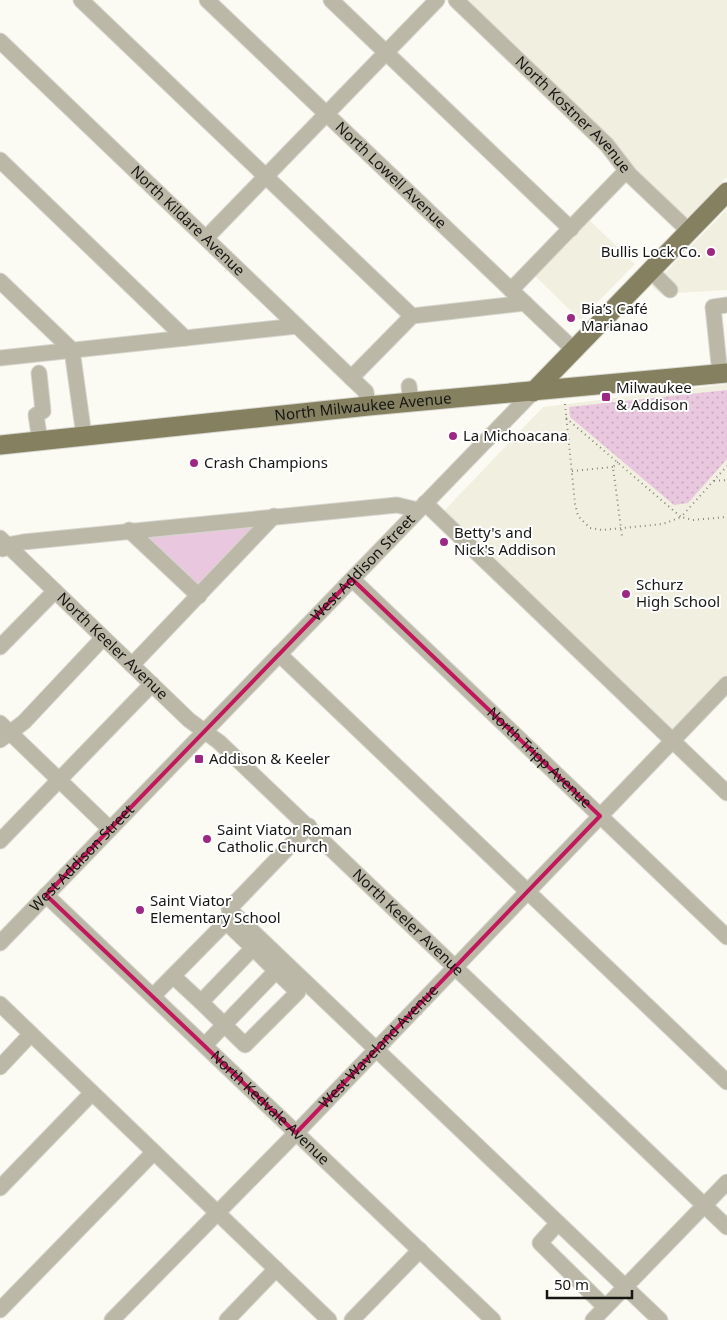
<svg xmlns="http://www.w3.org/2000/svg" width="727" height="1320" viewBox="0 0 727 1320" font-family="'Noto Sans',sans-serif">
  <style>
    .built { fill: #f1efdf }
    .grass { fill: url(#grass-dots) }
    .garden { fill: #e9c7de }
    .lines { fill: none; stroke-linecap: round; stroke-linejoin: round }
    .minor-casing { stroke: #d7d6cf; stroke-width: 17 }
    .major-casing { stroke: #d7d6cf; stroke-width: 21 }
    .path { stroke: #888782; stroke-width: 2; stroke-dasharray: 1 4; stroke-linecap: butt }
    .minor { stroke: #bbb8a7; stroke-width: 15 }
    .major { stroke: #858060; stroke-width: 19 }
    .marked { fill: none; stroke: #c2185b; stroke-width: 4; stroke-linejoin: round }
    .poi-dot { fill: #9c2884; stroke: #fff; stroke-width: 2 }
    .labels { text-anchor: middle; stroke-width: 4; stroke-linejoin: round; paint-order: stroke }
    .street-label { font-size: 15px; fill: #161613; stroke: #fff }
    .poi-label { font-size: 15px; fill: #161613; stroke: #fff; text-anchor: start }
  </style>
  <defs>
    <pattern id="grass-dots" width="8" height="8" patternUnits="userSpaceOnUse" patternTransform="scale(1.25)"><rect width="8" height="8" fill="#e9c7de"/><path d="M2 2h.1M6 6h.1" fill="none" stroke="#c7aabe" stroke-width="1.8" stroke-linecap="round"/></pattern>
  </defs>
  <rect width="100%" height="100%" fill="#fcfbf3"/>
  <path class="built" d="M468 0H727V177L686 219 635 170 619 147Z
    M727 209V290L661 294 652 286Z
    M584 215 635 264 580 320 530 271Z
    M727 384V675L670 734 442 513 543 407Z"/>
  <path class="grass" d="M727 390V459L688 503 674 505 570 417 569 407Z"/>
  <path class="garden" d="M261 522 200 591 141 535Z"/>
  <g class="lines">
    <g class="minor-casing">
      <g id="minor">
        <path d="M81 0 412 316"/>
        <path id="s1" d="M207 0 574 350"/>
        <path d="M331 0 571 229"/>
        <path id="s2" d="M456 0 607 145 630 175 689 231"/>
        <path id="s3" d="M0 41 366 392 368 406"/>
        <path d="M0 160 185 338"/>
        <path d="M206 238 437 0"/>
        <path d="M651 271 670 290"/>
        <path d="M0 281 72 350 84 436"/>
        <path d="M511 290 626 171"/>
        <path d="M0 358 297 326"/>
        <path d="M39 373 43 411 36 415 40 441"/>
        <path d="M720 374 713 307 727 305"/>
        <path d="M351 378 412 316 525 303"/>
        <path d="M409 386 411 402"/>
        <path d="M425 503 727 793"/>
        <path d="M129 530 199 596"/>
        <path id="s4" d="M0 538 189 720 219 742 727 1227"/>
        <path d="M3 549 7 545 23 542 397 505 418 510"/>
        <path id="s5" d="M352 579 727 937"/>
        <path d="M0 647 55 591"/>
        <path d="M279 654 727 1082"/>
        <path d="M132 665 274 516"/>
        <path d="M0 723 110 829"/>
        <path d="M0 740 24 722 103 638"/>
        <path d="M309 826 229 909 660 1320"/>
        <path d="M0 841 152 684"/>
        <path id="s6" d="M46 895 493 1320"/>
        <path d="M226 922 253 948"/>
        <path id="s7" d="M0 943 533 392"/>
        <path d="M173 976 201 1002"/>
        <path d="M153 996 234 914"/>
        <path d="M0 1004 329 1320"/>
        <path d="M205 1045 225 1024 276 971 298 992 245 1045 201 1002 253 948 276 971"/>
        <path d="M0 1067 31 1034"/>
        <path d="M0 1188 92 1093"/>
        <path d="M558 1223 540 1243 605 1307"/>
        <path d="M0 1310 154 1152"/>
        <path id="s8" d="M112 1320 296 1133 727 684"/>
        <path d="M227 1320 276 1269"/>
        <path d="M352 1320 420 1250"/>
        <path d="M593 1320 727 1182"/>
      </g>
    </g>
    <g class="major-casing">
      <g id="major">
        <path d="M533 392 727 192"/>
        <path id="s9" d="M0 445 368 406 727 373"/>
      </g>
    </g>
    <path class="path" d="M565 404 575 504 578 516 590 528 602 530 663 524 681 517 693 520 727 517
      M566 418 681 517 727 466
      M618 462 613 467 622 536
      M572 471 613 467
      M714 481 727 480"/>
    <use href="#minor" class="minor"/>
    <use href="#major" class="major"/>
  </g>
  <path class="marked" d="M352 579 600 816 296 1133 46 895Z"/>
  <g class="poi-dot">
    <circle cx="711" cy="252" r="5"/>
    <circle cx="571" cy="318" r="5"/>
    <rect x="601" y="392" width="10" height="10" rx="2.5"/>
    <circle cx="453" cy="436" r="5"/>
    <circle cx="194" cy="463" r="5"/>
    <circle cx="444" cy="542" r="5"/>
    <circle cx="626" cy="594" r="5"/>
    <rect x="194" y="754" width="10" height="10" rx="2.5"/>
    <circle cx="207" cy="839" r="5"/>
    <circle cx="140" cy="910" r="5"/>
  </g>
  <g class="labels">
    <g class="street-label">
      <text dy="5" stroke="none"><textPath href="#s2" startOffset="164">North Kostner Avenue</textPath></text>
      <text dy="5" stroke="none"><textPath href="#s1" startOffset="254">North Lowell Avenue</textPath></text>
      <text dy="5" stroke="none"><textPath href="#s3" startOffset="260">North Kildare Avenue</textPath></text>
      <text dy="5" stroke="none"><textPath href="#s9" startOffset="365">North Milwaukee Avenue</textPath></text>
      <text dy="5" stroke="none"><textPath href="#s7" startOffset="522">West Addison Street</textPath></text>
      <text dy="5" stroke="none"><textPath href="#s4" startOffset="156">North Keeler Avenue</textPath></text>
      <text dy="5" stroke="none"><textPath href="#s5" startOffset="259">North Tripp Avenue</textPath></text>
      <text dy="5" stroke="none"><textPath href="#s7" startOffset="118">West Addison Street</textPath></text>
      <text dy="5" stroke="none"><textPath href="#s4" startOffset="561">North Keeler Avenue</textPath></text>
      <text dy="5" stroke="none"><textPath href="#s8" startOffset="382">West Waveland Avenue</textPath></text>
      <text dy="5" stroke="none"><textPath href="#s6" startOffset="309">North Kedvale Avenue</textPath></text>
    </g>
    <g class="poi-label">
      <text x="701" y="257" text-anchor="end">Bullis Lock Co.</text>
      <text x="581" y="314">Bia’s Café<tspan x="581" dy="17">Marianao</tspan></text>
      <text x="616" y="393">Milwaukee<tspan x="616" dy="17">&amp; Addison</tspan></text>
      <text x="463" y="441">La Michoacana</text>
      <text x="204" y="468">Crash Champions</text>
      <text x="454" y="538">Betty's and<tspan x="454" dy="17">Nick's Addison</tspan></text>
      <text x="636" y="590">Schurz<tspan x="636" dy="17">High School</tspan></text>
      <text x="209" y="764">Addison &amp; Keeler</text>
      <text x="217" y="835">Saint Viator Roman<tspan x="217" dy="17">Catholic Church</tspan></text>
      <text x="150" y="906">Saint Viator<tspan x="150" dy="17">Elementary School</tspan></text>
    </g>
  </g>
  <path d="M547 1290v8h85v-8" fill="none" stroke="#161613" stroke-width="2.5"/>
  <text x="554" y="1290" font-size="15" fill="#161613" stroke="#ffffff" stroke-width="4" paint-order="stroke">50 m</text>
</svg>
